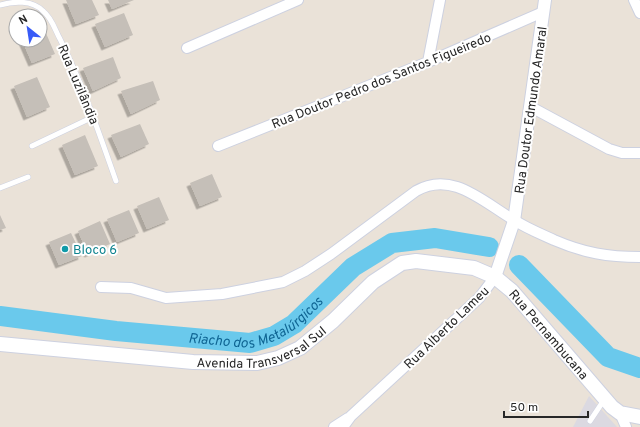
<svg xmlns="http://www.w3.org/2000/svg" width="640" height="427" viewBox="0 0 640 427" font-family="Overpass,sans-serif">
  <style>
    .industrial { fill: #dbd9e1 }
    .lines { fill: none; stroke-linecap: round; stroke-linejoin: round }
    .river { stroke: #6ac9ec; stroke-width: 20 }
    .building { fill: #c5bfb8; filter: url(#shadow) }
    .service-casing { stroke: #cdd1e0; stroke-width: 6 }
    .minor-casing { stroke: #cdd1e0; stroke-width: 12 }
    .tertiary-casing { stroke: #cdd1e0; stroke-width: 14 }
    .secondary-casing { stroke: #cdd1e0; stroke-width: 16 }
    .service { stroke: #fff; stroke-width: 5 }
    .minor { stroke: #fff; stroke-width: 10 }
    .tertiary { stroke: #fff; stroke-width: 12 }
    .secondary { stroke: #fff; stroke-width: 14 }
    .culture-dot { fill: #0f9aa8; stroke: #fff; stroke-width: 1.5 }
    .labels { text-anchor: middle; stroke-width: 4; stroke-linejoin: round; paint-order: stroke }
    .street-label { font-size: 13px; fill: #272727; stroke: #fff }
    .culture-label { font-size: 13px; fill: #0d838f; stroke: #fff; text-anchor: start }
    .water-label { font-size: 14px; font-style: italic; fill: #0f6593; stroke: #fff }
  </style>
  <defs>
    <filter id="shadow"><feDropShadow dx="-3.5" dy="3.5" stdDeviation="0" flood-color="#0004"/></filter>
  </defs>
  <rect width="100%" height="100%" fill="#eae2d8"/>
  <path class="industrial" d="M589 396 617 427H573Z"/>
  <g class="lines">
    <g class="river">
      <path d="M519 265 608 357 640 368"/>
      <path id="s1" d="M0 316 116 331 250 343 274 336 294 324 353 267 392 243 435 238 489 247"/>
    </g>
  </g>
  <path class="building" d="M66 0H92L99 15 76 24Z
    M108 0H134L112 9Z
    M124 13 133 35 105 47 95 24Z
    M42 24 55 54 32 63 22 40H40V25Z
    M113 57 121 78 93 91 83 68Z
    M37 77 50 107 27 117 14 86Z
    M153 81 160 100 131 114 121 91Z
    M140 124 149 144 121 157 111 135Z
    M85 135 98 166 75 175 62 145Z
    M212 174 222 197 200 206 190 183Z
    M159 197 169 220 147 229 137 206Z
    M129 210 139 233 117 242 107 219Z
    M0 215 6 228 0 230Z
    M100 221 110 244 88 254 78 231Z
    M71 233 82 256 59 265 49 242Z"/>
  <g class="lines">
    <g class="service-casing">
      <path id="service" d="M0 5C14 1 32 0 43 11 52 18 55 30 60 39 83 85 99 133 116 181
        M32 146 93 117
        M0 188 28 177
        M590 421 604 400"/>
    </g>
    <g class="minor-casing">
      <path id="minor" d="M634 0 640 13
        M187 48 298 0
        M428 62 440 0
        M531 107 609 149 622 153H640
        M218 146 428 62 543 12
        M101 287 131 288 166 298 222 294 283 282 305 271 331 254 416 191C452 170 483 202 514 220 526 228 541 234 554 240 584 253 608 257 640 257
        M620 413 626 427
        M334 427 348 418
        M343 427 351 416 479 298 495 277"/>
    </g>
    <g class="tertiary-casing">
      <path id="tertiary" d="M495 277 514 221 545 0"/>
    </g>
    <g class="secondary-casing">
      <g id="secondary">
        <path id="s2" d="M0 344 193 362 257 363 278 358 300 348 333 321 373 282 402 263 416 261 474 268 495 277 512 291 612 407 620 413 640 417"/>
      </g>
    </g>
    <use href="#service" class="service"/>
    <use href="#minor" class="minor"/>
    <use href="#tertiary" class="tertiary"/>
    <use href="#secondary" class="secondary"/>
  </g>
  <circle class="culture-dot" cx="65" cy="249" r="4"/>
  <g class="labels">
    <g class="street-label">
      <text transform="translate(381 80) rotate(-22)" y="5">Rua Doutor Pedro dos Santos Figueiredo</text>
      <text transform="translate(79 84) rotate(67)" y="5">Rua Luzilândia</text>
      <text transform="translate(530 110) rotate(-82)" y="5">Rua Doutor Edmundo Amaral</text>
      <text transform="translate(446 327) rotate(-44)" y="5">Rua Alberto Lameu</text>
      <text dy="5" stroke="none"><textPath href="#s2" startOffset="611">Rua Pernambucana</textPath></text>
      <text dy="5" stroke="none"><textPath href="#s2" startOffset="266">Avenida Transversal Sul</textPath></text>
    </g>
    <g class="culture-label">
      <text x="73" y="254">Bloco 6</text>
    </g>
    <g class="water-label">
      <text dy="5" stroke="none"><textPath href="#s1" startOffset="263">Riacho dos Metalúrgicos</textPath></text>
    </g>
  </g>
  <g transform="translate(28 28) rotate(330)"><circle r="19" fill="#ffffff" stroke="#a9a9a9"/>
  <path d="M0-3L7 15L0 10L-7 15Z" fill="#385bf7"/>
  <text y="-6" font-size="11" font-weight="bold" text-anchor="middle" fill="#272727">N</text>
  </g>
  <path d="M504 411v6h84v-6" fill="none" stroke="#272727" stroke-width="2"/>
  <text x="510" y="411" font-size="12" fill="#272727" stroke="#ffffff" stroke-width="3" paint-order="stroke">50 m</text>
</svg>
